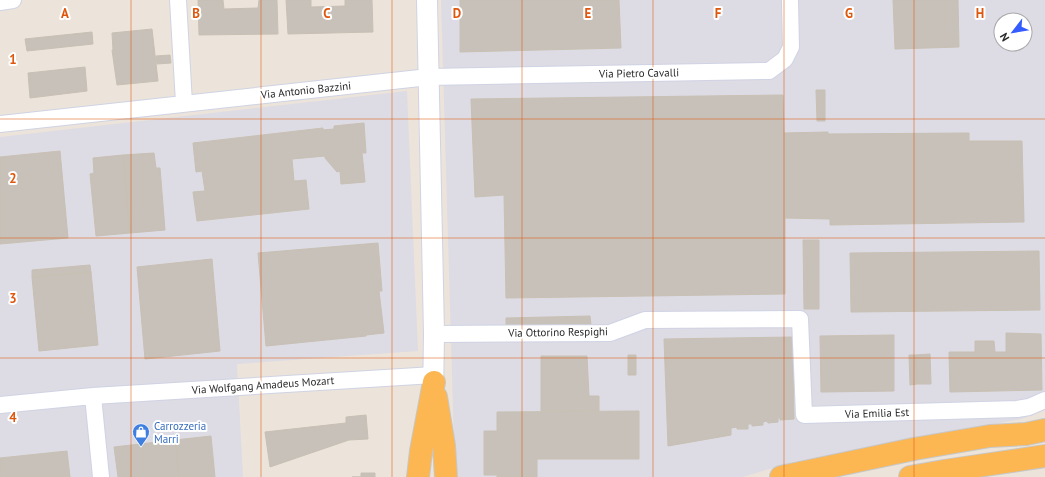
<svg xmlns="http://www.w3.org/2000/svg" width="1045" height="477" viewBox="0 0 1045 477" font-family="'PT Sans',sans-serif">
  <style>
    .industrial { fill: #dddbe4; fill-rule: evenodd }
    .building { fill: #c7c1ba; stroke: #c8c0b3 }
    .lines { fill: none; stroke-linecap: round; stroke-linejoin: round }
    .minor-casing { stroke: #cfd3e3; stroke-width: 18 }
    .tertiary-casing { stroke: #cfd3e3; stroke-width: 22 }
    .trunk-casing { stroke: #c7c7c7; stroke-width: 24 }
    .minor { stroke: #fff; stroke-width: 16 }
    .tertiary { stroke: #fff; stroke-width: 20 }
    .trunk { stroke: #fcb652; stroke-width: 22 }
    .grid { fill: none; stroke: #de570d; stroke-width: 1; stroke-opacity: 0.55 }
    .labels { text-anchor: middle; stroke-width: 4; stroke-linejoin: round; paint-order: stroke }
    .street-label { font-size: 11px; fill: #292929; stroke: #fff }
    .shop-label { font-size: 11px; fill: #366cbe; stroke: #fff; text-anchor: start }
    .grid-label { font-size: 13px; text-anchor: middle; font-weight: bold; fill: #de570d; stroke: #fff; stroke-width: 4; stroke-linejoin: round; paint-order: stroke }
  </style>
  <rect width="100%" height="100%" fill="#ece4da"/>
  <path class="industrial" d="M441 0H1045V410L1021 419 792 462 743 477H455ZM1001 20H1025V44H1001Z
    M407 91 418 351 237 364 243 477H0V137Z"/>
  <path class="building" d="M198 0H223L224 9 258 8 259 0H277L278 34 199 35Z
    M286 0H311V7L345 6V0H372L373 32 288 34Z
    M460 0H619L621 48 460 52Z
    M893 0H958L959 47 895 49Z
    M152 29 158 81 117 85 112 50H113L112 33Z
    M92 32 93 44 27 51 25 39Z
    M170 55 171 63 157 64 156 56Z
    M85 67 87 91 30 98 28 73Z
    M816 90H825V121H817Z
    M783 95 784 133 828 132V134L969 133V141H1022L1024 222 830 225V219L785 218V294L506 298 504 195 475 197 471 99Z
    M364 123 366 153H362L365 182 341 184 340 171 337 172 325 158V156L292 159 294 181 306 180 309 209 197 221 193 192 205 191 202 171 196 172 193 143 323 128V130L334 129V126Z
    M60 151 68 238 0 244V157Z
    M154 153 156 168H160L165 230 130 233 123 155Z
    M123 155 130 233 96 236 90 174 94 173 93 158Z
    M803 240H819V309H804Z
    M378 243 382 291H379L384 333 366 335V336L266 346 258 253Z
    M1039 251 1040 310 851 312 850 253Z
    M212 259 220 351 145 359 137 267Z
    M90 265 91 272 32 277V270Z
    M91 272 98 345 39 351 32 277Z
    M590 316 591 325 506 327V318Z
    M1006 333 1041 334 1042 390 950 392 949 352H975V341H994L995 352H1006Z
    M894 335V391L821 392 820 336Z
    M793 337 794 419 780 420V418H778V422L768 423 767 421 763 422V425L752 426V424H748V429H737V427L731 428V435L668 446 664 339Z
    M930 354 931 384H917L916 355Z
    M628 355H636V375H628Z
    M909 355H916L917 384 910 385Z
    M541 356H587L589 396H599V411H541Z
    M639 411V459H537V477H497V475H484V431H497V412Z
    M366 415 368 439 349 440 270 467 265 432 346 423V417Z
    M211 436 215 477H179L175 440Z
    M175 440 179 477H118L114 447Z
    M67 451 70 477H0V458Z
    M361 473H375V477H352H361Z"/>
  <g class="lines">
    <g class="minor-casing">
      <path id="minor" d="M178 0 184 103
        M0 2 13 0
        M0 124 429 77 769 71 785 59 791 47 790 0
        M434 334 610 333 645 320 800 319 804 415 1017 409 1029 407 1045 400
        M93 396 101 477
        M0 405 93 396 434 375"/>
    </g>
    <g class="tertiary-casing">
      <path id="tertiary" d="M427 0 434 334 433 399"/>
    </g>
    <g class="trunk-casing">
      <path id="trunk" d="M436 397 444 446 446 477
        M418 477 421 451 434 382
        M781 477 914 449 990 436 1026 434 1045 430
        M910 477 944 471 1045 456"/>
    </g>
    <use href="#minor" class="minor"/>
    <use href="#tertiary" class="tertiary"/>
    <use href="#trunk" class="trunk"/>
  </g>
  <path class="grid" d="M131 0V477M261 0V477M392 0V477M522 0V477M653 0V477M784 0V477M914 0V477M0 119H1045M0 238H1045M0 358H1045"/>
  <defs>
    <g id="shop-pin" transform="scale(0.9)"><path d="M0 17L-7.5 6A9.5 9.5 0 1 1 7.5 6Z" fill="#3f7fe0" stroke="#fff"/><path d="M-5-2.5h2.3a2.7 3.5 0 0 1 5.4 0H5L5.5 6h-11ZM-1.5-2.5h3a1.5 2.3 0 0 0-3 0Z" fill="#fff"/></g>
  </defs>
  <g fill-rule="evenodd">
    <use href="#shop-pin" x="141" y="432"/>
  </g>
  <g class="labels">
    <g class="street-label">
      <text transform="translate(639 73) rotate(-1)" y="4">Via Pietro Cavalli</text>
      <text transform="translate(306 90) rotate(-6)" y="4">Via Antonio Bazzini</text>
      <text transform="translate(558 332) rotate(-1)" y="4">Via Ottorino Respighi</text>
      <text transform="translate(263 385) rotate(-4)" y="4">Via Wolfgang Amadeus Mozart</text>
      <text transform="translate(877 413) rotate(-2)" y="4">Via Emilia Est</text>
    </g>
    <g class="shop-label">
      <text x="154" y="430">Carrozzeria<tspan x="154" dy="13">Marri</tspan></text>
    </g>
  </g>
  <g class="grid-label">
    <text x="65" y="18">A</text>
    <text x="196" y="18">B</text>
    <text x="327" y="18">C</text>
    <text x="457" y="18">D</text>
    <text x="588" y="18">E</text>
    <text x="718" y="18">F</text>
    <text x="849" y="18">G</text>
    <text x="980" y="18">H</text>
    <text x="13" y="64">1</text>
    <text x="13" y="183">2</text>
    <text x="13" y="303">3</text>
    <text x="13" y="422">4</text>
  </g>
  <g transform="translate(1013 32) rotate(239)"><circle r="19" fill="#ffffff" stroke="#a9a9a9"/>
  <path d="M0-3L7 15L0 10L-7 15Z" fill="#345cff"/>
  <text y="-6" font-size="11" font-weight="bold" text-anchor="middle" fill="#292929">N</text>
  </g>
</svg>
